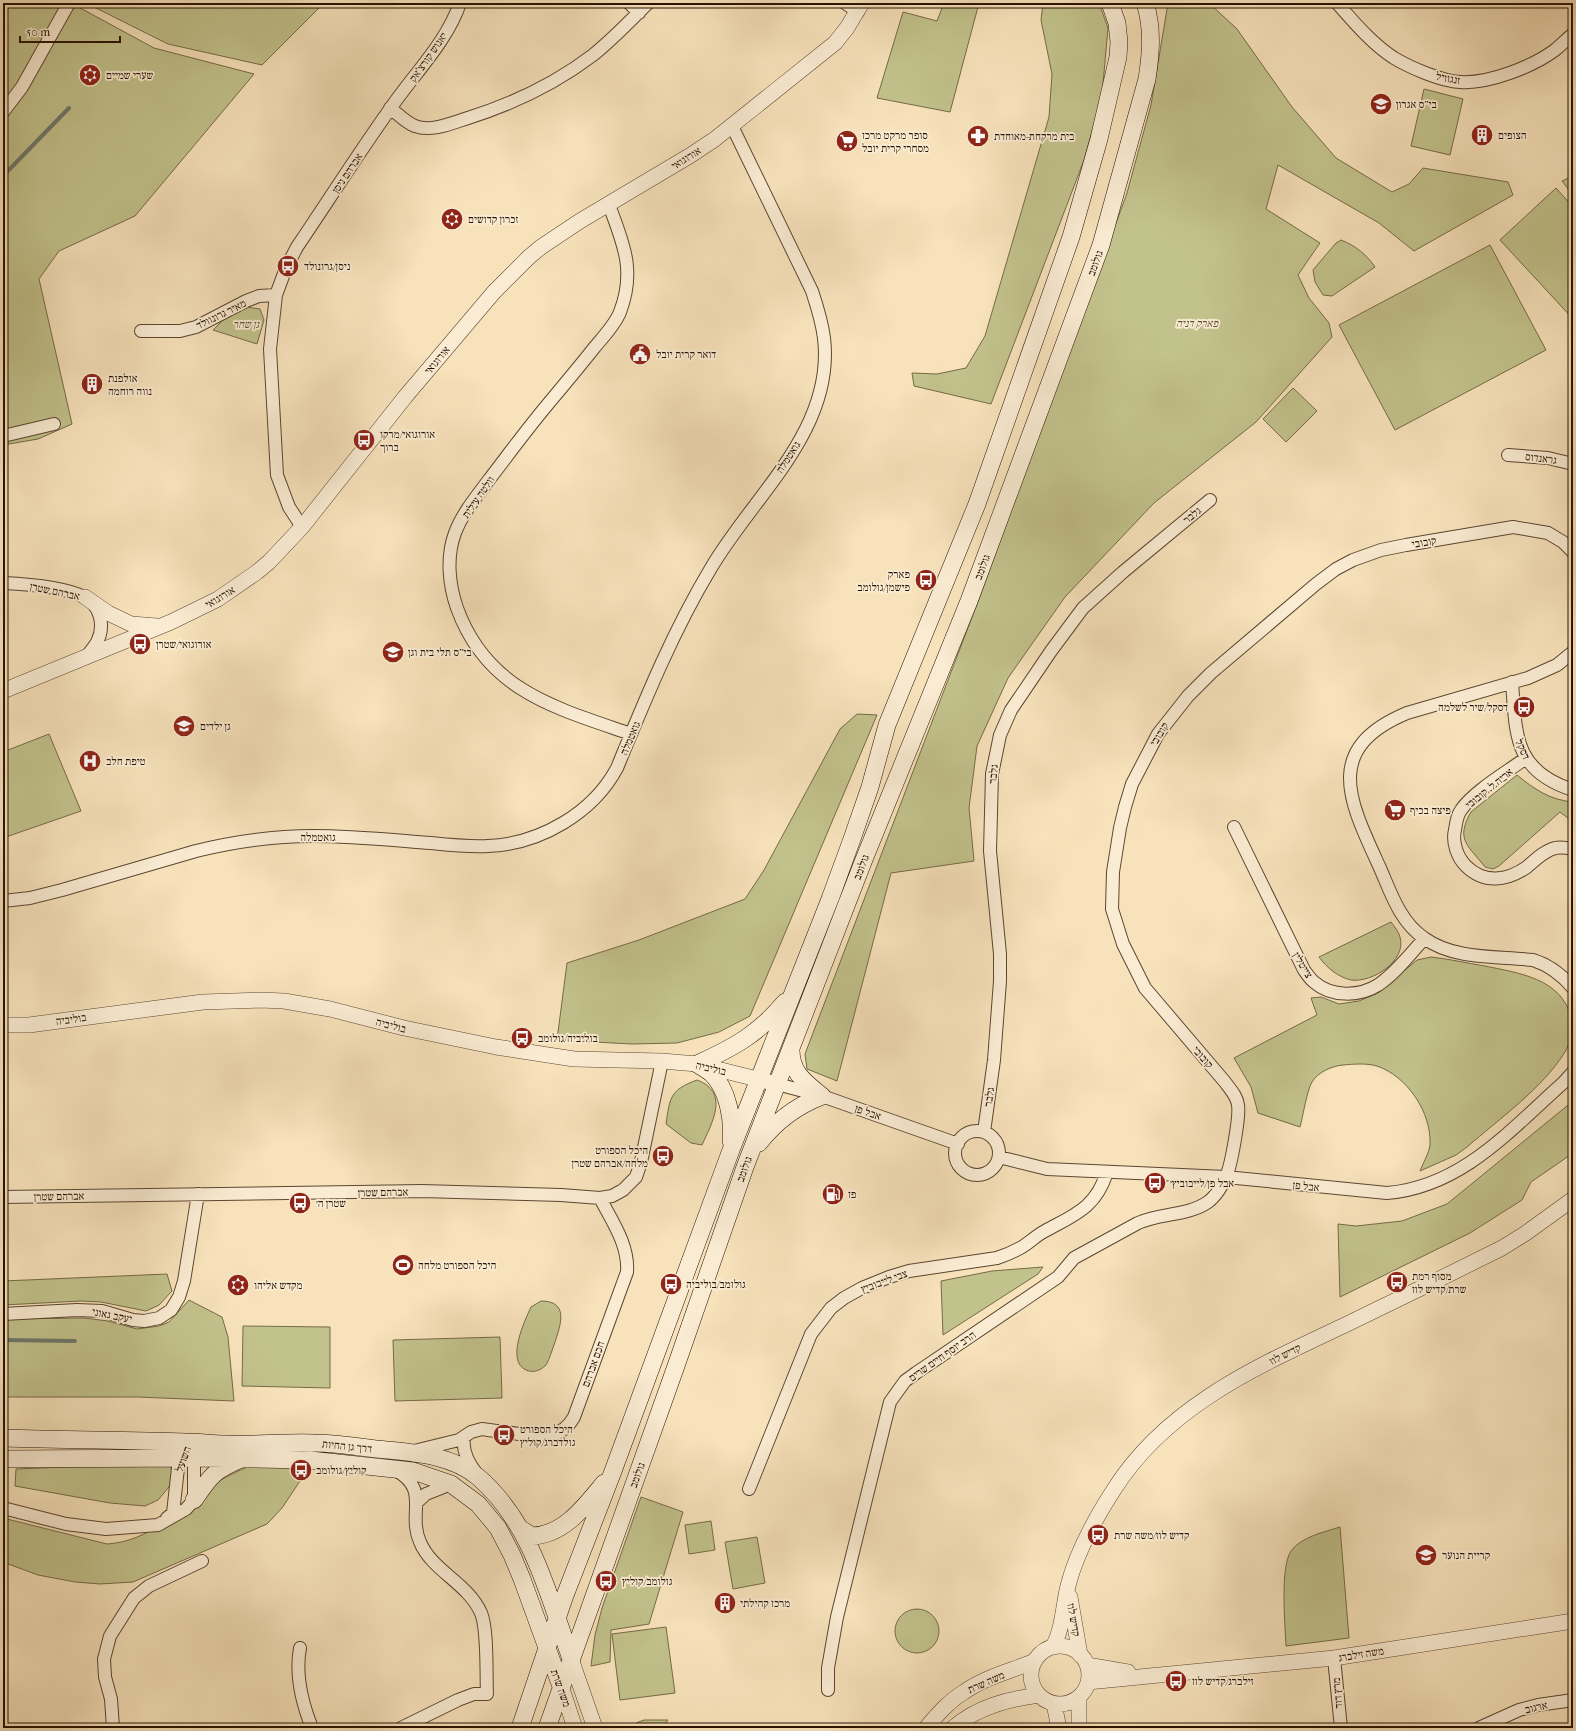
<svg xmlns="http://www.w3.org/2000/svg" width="1576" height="1731" viewBox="0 0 1576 1731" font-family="'IM FELL French Canon','Frank Ruhl Libre',serif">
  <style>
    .green { fill: #c2c28c; stroke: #756a47 }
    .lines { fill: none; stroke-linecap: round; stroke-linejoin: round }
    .stream { stroke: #6e796c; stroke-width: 4 }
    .minor-casing { stroke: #5c4630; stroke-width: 14 }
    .tertiary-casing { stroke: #5c4630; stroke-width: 16 }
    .secondary-casing { stroke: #281202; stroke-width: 18 }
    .minor { stroke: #faecd3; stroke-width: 12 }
    .tertiary { stroke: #faecd3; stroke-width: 15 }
    .secondary { stroke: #faecd3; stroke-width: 17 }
    .labels { text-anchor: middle; stroke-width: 3.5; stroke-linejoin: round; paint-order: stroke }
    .street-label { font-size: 11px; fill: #281202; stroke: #faecd3 }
    .poi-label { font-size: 11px; fill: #281202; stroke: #faecd3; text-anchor: start }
    .park-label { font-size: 11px; font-style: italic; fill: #5e5032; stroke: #faecd3 }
  </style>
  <rect width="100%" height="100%" fill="#f7e2bb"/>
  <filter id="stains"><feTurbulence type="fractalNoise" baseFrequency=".005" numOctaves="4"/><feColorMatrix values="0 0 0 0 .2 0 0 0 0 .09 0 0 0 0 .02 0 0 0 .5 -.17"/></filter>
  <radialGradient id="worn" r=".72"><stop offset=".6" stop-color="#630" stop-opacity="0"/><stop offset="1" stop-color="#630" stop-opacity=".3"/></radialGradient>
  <path class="green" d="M3 3H71L154 48 254 74 135 216 59 251 39 279 72 424 38 439 3 445Z
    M86 3H324L262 65 168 44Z
    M944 3H979L950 112 877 98 903 12 937 21Z
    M1043 3H1099L1108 28 1102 95 1084 160 991 404 914 386 912 373 937 374 966 368 985 336 1049 117 1052 74 1041 20Z
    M1168 3H1209L1237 29 1292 107 1336 158 1392 192 1409 184 1423 168 1508 182 1513 195 1414 251 1379 223 1278 165 1266 209 1320 243 1298 275 1309 298 1329 323 1332 337 1256 422 1154 503 1065 597 1008 678 977 746 969 808 974 861 891 873 837 1081 807 1069 805 1054 979 599 1127 193 1151 105Z
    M1424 89 1463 99 1450 155 1411 146Z
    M1573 176V195L1562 181Z
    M1556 188 1573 207V319L1500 240Z
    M1341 240C1356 246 1366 254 1375 267L1332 296 1323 295 1315 282 1313 270 1336 243Z
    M1490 245 1546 350 1395 430 1339 325Z
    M246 307 260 309 264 320 257 344 213 330 223 320Z
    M1293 388 1317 411 1286 442 1263 419Z
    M857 714 877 715 750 1016 719 1032 677 1043 632 1044 557 1040 567 963 639 940 745 899 764 870 840 729Z
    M49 734 81 811 3 838V752Z
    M1517 775C1534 789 1550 800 1573 802V822L1560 812 1499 866 1493 869 1485 867C1468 845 1455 840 1471 812Z
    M1391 922C1394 926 1399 932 1400 937 1407 961 1372 983 1351 980 1338 977 1327 968 1319 957Z
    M1431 957C1449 959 1467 963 1485 966 1518 973 1561 978 1571 1017 1573 1028 1571 1042 1565 1052 1542 1089 1499 1119 1467 1147L1456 1155 1420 1171C1423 1163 1429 1153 1430 1145 1432 1113 1407 1076 1377 1066 1367 1063 1354 1064 1343 1065 1332 1066 1318 1072 1312 1082 1307 1090 1303 1116 1300 1127L1258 1113 1251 1087 1234 1058 1317 1015 1311 998 1321 997 1339 1004 1359 1001 1378 993 1417 960Z
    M697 1080C730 1092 712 1123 702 1145L691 1143 666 1124C670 1097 670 1090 697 1080Z
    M1573 1101V1153L1531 1182 1522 1200 1470 1233 1340 1297 1338 1224 1356 1226 1402 1221 1447 1204Z
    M1043 1267 1038 1274 943 1335 941 1281 992 1271Z
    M167 1274 172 1291 159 1305 146 1311 101 1302 81 1301 3 1305V1281Z
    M189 1300 222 1317 228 1337 234 1401 137 1397H3V1319L84 1318 108 1321 137 1329 159 1326 169 1322Z
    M541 1301C569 1301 561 1324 555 1342 552 1350 550 1358 546 1365 540 1371 533 1373 526 1370 506 1361 524 1322 531 1307Z
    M243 1326 330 1327V1388L242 1386Z
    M500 1337 502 1398 395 1401 393 1340Z
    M262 1462 310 1466 282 1508 267 1524 133 1582 100 1584 75 1582 38 1575 3 1562V1518L107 1544C152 1541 175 1510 209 1487 226 1476 243 1468 262 1462Z
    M167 1463 173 1471 174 1477 169 1487 158 1500 145 1506 110 1503 15 1486 16 1469Z
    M641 1497 683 1512 649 1624 611 1630 610 1662 591 1666 595 1635 602 1608Z
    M711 1521 715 1550 689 1554 685 1525Z
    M1340 1527 1349 1638 1286 1646C1285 1625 1280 1567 1291 1551 1301 1537 1324 1532 1340 1527Z
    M757 1537 765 1583 733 1589 725 1542Z
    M895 1631a22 22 0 1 1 44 0a22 22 0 1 1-44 0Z
    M666 1627 675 1693 620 1700 612 1634Z
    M644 1720H668L662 1728H634L636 1723Z"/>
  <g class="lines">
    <path class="stream" d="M3 176 69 108
      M3 1340 75 1341"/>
    <g class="minor-casing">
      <path id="minor" d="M629 3 639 13
        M845 3 858 12
        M1337 3C1354 22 1372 44 1394 58 1411 68 1441 81 1460 82 1488 84 1532 67 1555 50 1561 45 1567 39 1573 34
        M390 108C397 113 406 123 415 126 430 132 450 124 465 119 510 105 555 84 593 55 613 39 630 21 648 3
        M3 112 22 87 69 3
        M609 205C623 243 636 270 620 312 615 325 603 337 594 348 579 367 563 386 548 404 527 429 508 455 488 481 476 497 462 514 455 533 446 557 449 585 457 608 487 691 556 708 631 734
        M141 331H180L196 327 246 301 259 296 276 295
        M3 436 54 424
        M1508 455 1548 458 1573 464
        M302 527 289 507 277 475 270 349 276 295 286 268 297 247C328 201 358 154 390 109 413 75 447 42 460 3
        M3 583C26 584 64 587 84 597 101 605 105 627 97 642 94 647 90 652 86 657
        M1573 652 1557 665 1528 678 1407 713C1321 749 1350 802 1380 868 1391 893 1400 922 1424 938 1454 960 1498 956 1533 960 1549 965 1562 975 1573 988
        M1512 682C1516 736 1514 771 1573 790
        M1526 758C1507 772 1474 791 1461 810 1457 815 1456 823 1455 830 1452 842 1457 857 1466 866 1484 884 1507 881 1527 867 1535 860 1544 851 1555 848 1560 847 1568 848 1573 849
        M1234 827 1304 970C1307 974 1310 979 1314 982 1331 997 1359 997 1378 985 1396 973 1410 954 1424 939
        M3 901 30 898 62 890 196 851C233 842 274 836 313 836 352 836 391 840 431 843 450 845 469 847 488 846 540 844 593 813 617 768 645 700 673 631 711 568 753 496 835 430 824 338 822 322 817 306 812 291L732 126
        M777 1084 822 1096 958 1144
        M955 1153a22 22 0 1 1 44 0a22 22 0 1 1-44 0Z
        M984 1132 994 1060 1000 981V954L990 851 992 774 1000 735 1011 710 1051 651 1083 608 1123 572 1210 500
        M999 1157 1047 1169 1226 1177 1387 1193C1462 1187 1511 1129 1563 1083L1573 1072
        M3 1197 422 1191 561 1195 600 1198 612 1196 623 1190 636 1177 641 1162 662 1061
        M3 1314 77 1310 102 1311 133 1320 144 1321 159 1318 171 1310 179 1297 184 1281 198 1194
        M464 1438C462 1451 469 1464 477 1474
        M414 1451 459 1440 471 1432 482 1429C494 1431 507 1432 519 1434 542 1436 561 1440 574 1417L627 1272C629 1245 612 1221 600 1198
        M395 1470C431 1489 407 1513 420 1542 432 1571 468 1583 481 1613 488 1629 486 1675 487 1694H474L458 1700 401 1728
        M749 1489 811 1334 831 1308 844 1298 862 1288 889 1277 909 1271 997 1258C1006 1255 1015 1251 1022 1247 1030 1242 1037 1235 1045 1231 1074 1215 1096 1208 1107 1172
        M416 1503 426 1494 451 1484
        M3 1508 66 1524 106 1529 158 1525 186 1509 194 1500V1458L192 1452
        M167 1518 173 1513 178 1468 185 1451
        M300 1648C295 1675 302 1703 312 1728
        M1334 1658 1341 1728
        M828 1690V1668L837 1617 890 1402 905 1381 916 1373 1058 1277 1074 1258 1138 1223C1160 1213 1188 1216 1208 1202 1215 1197 1223 1185 1226 1177 1231 1166 1240 1117 1238 1105 1237 1096 1230 1089 1225 1082L1145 988 1123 944 1112 909 1113 872 1120 828 1125 807 1132 784 1158 734 1188 696 1211 673 1316 584 1336 569 1353 560 1381 550 1406 545 1513 527 1548 533 1563 542 1573 552
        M113 1728 111 1699 105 1677 104 1659 110 1636 134 1598 149 1586 202 1561
        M1479 1728 1519 1710 1538 1705 1573 1700"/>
    </g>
    <g class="tertiary-casing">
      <path id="tertiary" d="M85 597 108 613 131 624 157 626
        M3 691 171 622 218 599 257 572 269 562 302 527 405 397 494 292 529 257 541 247 580 221 691 155 715 139 835 43 847 28 862 3
        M3 1025H29L203 1002 260 1000 284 1001 330 1009 404 1028 496 1047 574 1059 662 1061 697 1064 777 1084
        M1070 1597 1080 1655
        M1031 1675a29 29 0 1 1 58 0a29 29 0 1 1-58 0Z
        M1053 1647C1063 1628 1063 1606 1068 1586 1076 1554 1095 1519 1113 1491 1166 1406 1258 1366 1345 1325 1397 1300 1450 1274 1502 1248L1526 1233 1573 1199
        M571 1659 595 1728
        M1087 1665 1128 1672
        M1088 1682 1334 1658 1573 1621
        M562 1689 575 1728
        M1079 1697V1728
        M1054 1704 1059 1728
        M926 1728C937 1715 949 1701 964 1692 985 1677 1011 1671 1035 1661
        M953 1728C977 1707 1008 1699 1039 1695"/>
    </g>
    <g class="secondary-casing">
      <path id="secondary" d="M791 1050C791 1073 805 1082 822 1096
        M697 1064C735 1047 758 1034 785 1002
        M697 1064C702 1067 707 1070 711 1073 728 1089 733 1119 731 1141
        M759 1143C776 1121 796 1106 822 1096
        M3 1438C64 1440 125 1440 186 1442 199 1442 212 1444 224 1444 254 1445 284 1442 314 1443 338 1443 363 1448 387 1450 417 1453 454 1456 478 1477 531 1522 549 1596 571 1659
        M3 1459 194 1458 310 1460 413 1471 451 1484 478 1504 498 1528 512 1555 522 1579 562 1689
        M194 1500C210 1477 213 1471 239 1460
        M521 1529 532 1536C564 1535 585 1506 604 1483
        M520 1728 564 1598 612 1474 731 1150 830 899 852 839 870 787 887 725 977 504 1071 237 1099 139 1118 57 1119 42 1117 23 1110 3
        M547 1728 676 1366 745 1167 863 862 969 601 1101 245 1147 79C1151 53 1153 28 1145 3"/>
    </g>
    <use href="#minor" class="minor"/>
    <use href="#tertiary" class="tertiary"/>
    <use href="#secondary" class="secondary"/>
  </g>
  <defs>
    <g id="synagogue-disc" transform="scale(1.15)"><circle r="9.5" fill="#8f2418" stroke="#faecd3"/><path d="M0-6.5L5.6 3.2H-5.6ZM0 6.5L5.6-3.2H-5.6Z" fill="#fff"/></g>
    <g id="school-disc" transform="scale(1.15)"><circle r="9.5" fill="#8f2418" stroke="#faecd3"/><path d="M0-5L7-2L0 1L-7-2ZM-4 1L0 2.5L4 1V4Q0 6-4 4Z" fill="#fff"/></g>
    <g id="building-disc" transform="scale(1.15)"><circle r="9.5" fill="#8f2418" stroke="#faecd3"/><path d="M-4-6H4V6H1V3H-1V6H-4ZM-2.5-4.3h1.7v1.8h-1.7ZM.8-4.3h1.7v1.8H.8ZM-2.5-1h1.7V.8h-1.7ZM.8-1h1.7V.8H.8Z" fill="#fff"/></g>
    <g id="pharmacy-disc" transform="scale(1.15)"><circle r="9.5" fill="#8f2418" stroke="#faecd3"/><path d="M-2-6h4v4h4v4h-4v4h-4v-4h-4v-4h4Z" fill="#fff"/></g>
    <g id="supermarket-disc" transform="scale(1.15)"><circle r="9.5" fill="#8f2418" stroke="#faecd3"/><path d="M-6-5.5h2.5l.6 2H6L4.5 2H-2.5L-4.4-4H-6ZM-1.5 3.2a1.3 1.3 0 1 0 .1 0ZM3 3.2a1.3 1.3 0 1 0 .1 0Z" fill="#fff"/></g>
    <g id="bus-disc" transform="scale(1.15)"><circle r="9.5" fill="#8f2418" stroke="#faecd3"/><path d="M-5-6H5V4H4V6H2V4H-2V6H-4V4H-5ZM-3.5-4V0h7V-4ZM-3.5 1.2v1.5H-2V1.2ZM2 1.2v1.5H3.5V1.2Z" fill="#fff"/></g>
    <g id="civic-disc" transform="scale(1.15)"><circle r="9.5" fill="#8f2418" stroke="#faecd3"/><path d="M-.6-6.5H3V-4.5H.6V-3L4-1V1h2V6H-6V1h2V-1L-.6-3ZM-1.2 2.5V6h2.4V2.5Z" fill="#fff"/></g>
    <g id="hospital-disc" transform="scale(1.15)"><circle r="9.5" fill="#8f2418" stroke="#faecd3"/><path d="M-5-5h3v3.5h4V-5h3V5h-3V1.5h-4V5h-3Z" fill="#fff"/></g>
    <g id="fuel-disc" transform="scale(1.15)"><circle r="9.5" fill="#8f2418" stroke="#faecd3"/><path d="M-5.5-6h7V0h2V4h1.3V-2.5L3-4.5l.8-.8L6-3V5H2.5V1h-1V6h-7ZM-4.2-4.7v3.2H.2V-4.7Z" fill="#fff"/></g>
    <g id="stadium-disc" transform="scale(1.15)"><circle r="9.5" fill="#8f2418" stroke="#faecd3"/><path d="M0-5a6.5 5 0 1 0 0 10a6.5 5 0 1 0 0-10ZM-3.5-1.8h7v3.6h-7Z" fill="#fff"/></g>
  </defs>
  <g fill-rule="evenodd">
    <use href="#synagogue-disc" x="90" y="75"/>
    <use href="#school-disc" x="1381" y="104"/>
    <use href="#building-disc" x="1482" y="135"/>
    <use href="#pharmacy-disc" x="978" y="136"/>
    <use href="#supermarket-disc" x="847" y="141"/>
    <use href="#synagogue-disc" x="452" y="219"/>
    <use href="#bus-disc" x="288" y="266"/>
    <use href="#civic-disc" x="640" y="354"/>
    <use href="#building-disc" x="92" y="384"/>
    <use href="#bus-disc" x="364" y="440"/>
    <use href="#bus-disc" x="926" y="580"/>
    <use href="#bus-disc" x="140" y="644"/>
    <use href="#school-disc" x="393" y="652"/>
    <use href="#bus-disc" x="1524" y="707"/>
    <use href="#school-disc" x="184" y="726"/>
    <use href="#hospital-disc" x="90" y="761"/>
    <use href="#supermarket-disc" x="1395" y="810"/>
    <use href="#bus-disc" x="522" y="1038"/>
    <use href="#bus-disc" x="663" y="1156"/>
    <use href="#bus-disc" x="1155" y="1183"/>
    <use href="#fuel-disc" x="833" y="1194"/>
    <use href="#bus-disc" x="300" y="1203"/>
    <use href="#stadium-disc" x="403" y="1265"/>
    <use href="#bus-disc" x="1397" y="1282"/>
    <use href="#bus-disc" x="671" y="1284"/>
    <use href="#synagogue-disc" x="238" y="1285"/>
    <use href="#bus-disc" x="504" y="1435"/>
    <use href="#bus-disc" x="301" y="1470"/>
    <use href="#bus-disc" x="1098" y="1535"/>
    <use href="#school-disc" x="1426" y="1555"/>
    <use href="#bus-disc" x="606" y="1581"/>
    <use href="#building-disc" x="725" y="1603"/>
    <use href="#bus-disc" x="1176" y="1681"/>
  </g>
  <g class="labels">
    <g class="street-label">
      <text transform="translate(428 57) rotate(-55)" y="4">יאנוש קורצ'אק</text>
      <text transform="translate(1448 78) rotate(11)" y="4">זנגוויל</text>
      <text transform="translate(686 158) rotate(-32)" y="4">אורוגואי</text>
      <text transform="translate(347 173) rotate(-56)" y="4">אברהם ניסן</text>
      <text transform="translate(1095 263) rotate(-70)" y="4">גולומב</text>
      <text transform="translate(221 314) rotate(-26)" y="4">מאיר גרונוולד</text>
      <text transform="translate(437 360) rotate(-50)" y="4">אורוגואי</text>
      <text transform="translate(788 457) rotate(-57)" y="4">גואטמלה</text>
      <text transform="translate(1541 458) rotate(7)" y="4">גראנדוס</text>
      <text transform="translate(478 497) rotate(-55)" y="4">וולטה עילית</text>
      <text transform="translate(1192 515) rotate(-39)" y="4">גלבר</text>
      <text transform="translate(1424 542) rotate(-9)" y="4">קובובי</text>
      <text transform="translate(982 567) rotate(-69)" y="4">גולומב</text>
      <text transform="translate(55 591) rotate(12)" y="4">אברהם שטרן</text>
      <text transform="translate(220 597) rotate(-31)" y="4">אורוגואי</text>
      <text transform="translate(1159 734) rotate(-58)" y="4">קובובי</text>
      <text transform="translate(630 738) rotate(-67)" y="4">גואטמלה</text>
      <text transform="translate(1523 749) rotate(66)" y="4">דסקל</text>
      <text transform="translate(993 774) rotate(-84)" y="4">גלבר</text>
      <text transform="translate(1489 788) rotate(-39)" y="4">אריה ל. קובובי</text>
      <text x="318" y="841">גואטמלה</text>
      <text transform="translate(861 867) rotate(-69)" y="4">גולומב</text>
      <text transform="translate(1303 965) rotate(59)" y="4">צייטלין</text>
      <text transform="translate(71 1019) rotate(-8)" y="4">בוליביה</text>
      <text transform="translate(391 1025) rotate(15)" y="4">בוליביה</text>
      <text transform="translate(1203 1057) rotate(49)" y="4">קובובי</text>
      <text transform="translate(711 1068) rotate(13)" y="4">בוליביה</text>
      <text transform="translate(989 1097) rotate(-82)" y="4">גלבר</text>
      <text transform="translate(868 1112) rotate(19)" y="4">אבל פן</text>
      <text transform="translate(744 1169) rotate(-70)" y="4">גולומב</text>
      <text transform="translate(1306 1186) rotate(6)" y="4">אבל פן</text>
      <text transform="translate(383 1192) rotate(-1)" y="4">אברהם שטרן</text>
      <text transform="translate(59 1196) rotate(-1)" y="4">אברהם שטרן</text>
      <text transform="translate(884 1281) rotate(-20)" y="4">צבי לייבוביץ</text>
      <text transform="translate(112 1315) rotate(11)" y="4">יעקב גאוני</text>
      <text transform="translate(1285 1354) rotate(-27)" y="4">קדיש לוז</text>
      <text transform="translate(942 1356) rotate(-35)" y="4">הרב יוסף חיים שרים</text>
      <text transform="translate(593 1364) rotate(-70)" y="4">חכם אברהם</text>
      <text transform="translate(347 1446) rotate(6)" y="4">דרך גן החיות</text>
      <text transform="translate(183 1459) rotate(-70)" y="4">השועל</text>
      <text transform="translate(637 1475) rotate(-70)" y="4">גולומב</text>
      <text transform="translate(1074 1620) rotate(80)" y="4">קדיש לוז</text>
      <text transform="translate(1361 1654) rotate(-9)" y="4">משה זילברג</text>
      <text transform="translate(986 1682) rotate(-24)" y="4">משה שרת</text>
      <text transform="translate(561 1688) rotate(70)" y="4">משה שרת</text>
      <text transform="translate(1337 1693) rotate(-95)" y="4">מרץ דוד</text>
      <text transform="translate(1536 1707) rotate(-13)" y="4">ארגוב</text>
    </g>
    <g class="poi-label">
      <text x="106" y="79">שערי שמיים</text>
      <text x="1396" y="108">בי"ס אגרון</text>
      <text x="862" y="139">סופר מרקט מרכז<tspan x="862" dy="13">מסחרי קרית יובל</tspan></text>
      <text x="1498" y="139">הצופים</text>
      <text x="994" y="140">בית מרקחת-מאוחדת</text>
      <text x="468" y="223">זכרון קדושים</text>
      <text x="304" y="270">ניסן/גרונולד</text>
      <text x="656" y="358">דואר קרית יובל</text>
      <text x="108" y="382">אולפנת<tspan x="108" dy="13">נווה רוחמה</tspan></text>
      <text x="380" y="438">אורוגואי/מרקו<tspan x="380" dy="13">ברוך</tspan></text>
      <text x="910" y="578" text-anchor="end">פארק<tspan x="910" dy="13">פישמן/גולומב</tspan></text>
      <text x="156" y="648">אורוגואי/שטרן</text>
      <text x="408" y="656">בי"ס תלי בית וגן</text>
      <text x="1508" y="711" text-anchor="end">דסקל/שיר לשלמה</text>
      <text x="200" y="730">גן ילדים</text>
      <text x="106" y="765">טיפת חלב</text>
      <text x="1410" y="814">פיצה בכיף</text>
      <text x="538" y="1042">בוליביה/גולומב</text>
      <text x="648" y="1154" text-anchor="end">היכל הספורט<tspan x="648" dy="13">מלחה/אברהם שטרן</tspan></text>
      <text x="1170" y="1187">אבל פן/לייבוביץ׳</text>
      <text x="848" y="1198">פז</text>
      <text x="316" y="1207">שטרן ה׳</text>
      <text x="418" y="1269">היכל הספורט מלחה</text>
      <text x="1412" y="1280">מסוף רמת<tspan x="1412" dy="13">שרת/קדיש לוז</tspan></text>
      <text x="686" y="1288">גולומב/בוליביה</text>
      <text x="254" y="1289">מקדש אליהו</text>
      <text x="520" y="1433">היכל הספורט<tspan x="520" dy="13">גולדברג/קוליץ</tspan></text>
      <text x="316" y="1474">קוליץ/גולומב</text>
      <text x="1114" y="1539">קדיש לוז/משה שרת</text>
      <text x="1442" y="1559">קריית הנוער</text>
      <text x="622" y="1585">גולומב/קוליץ</text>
      <text x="740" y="1607">מרכז קהילתי</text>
      <text x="1192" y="1685">זילברג/קדיש לוז</text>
    </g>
    <g class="park-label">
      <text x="1197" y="327">פארק דניה</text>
      <text x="246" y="328">גן שחר</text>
    </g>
  </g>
  <rect width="1576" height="1731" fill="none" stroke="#f7e2bb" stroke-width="16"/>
  <rect x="4" y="4" width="1568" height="1723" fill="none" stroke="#281202" stroke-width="2"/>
  <rect x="8" y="8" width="1560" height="1715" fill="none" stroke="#281202"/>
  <path d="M20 36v6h100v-6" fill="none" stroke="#281202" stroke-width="2"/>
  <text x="26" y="36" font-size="12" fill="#281202" stroke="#faecd3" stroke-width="3" paint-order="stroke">50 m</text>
  <rect width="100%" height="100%" filter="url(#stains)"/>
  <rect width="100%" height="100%" fill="url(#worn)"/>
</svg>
